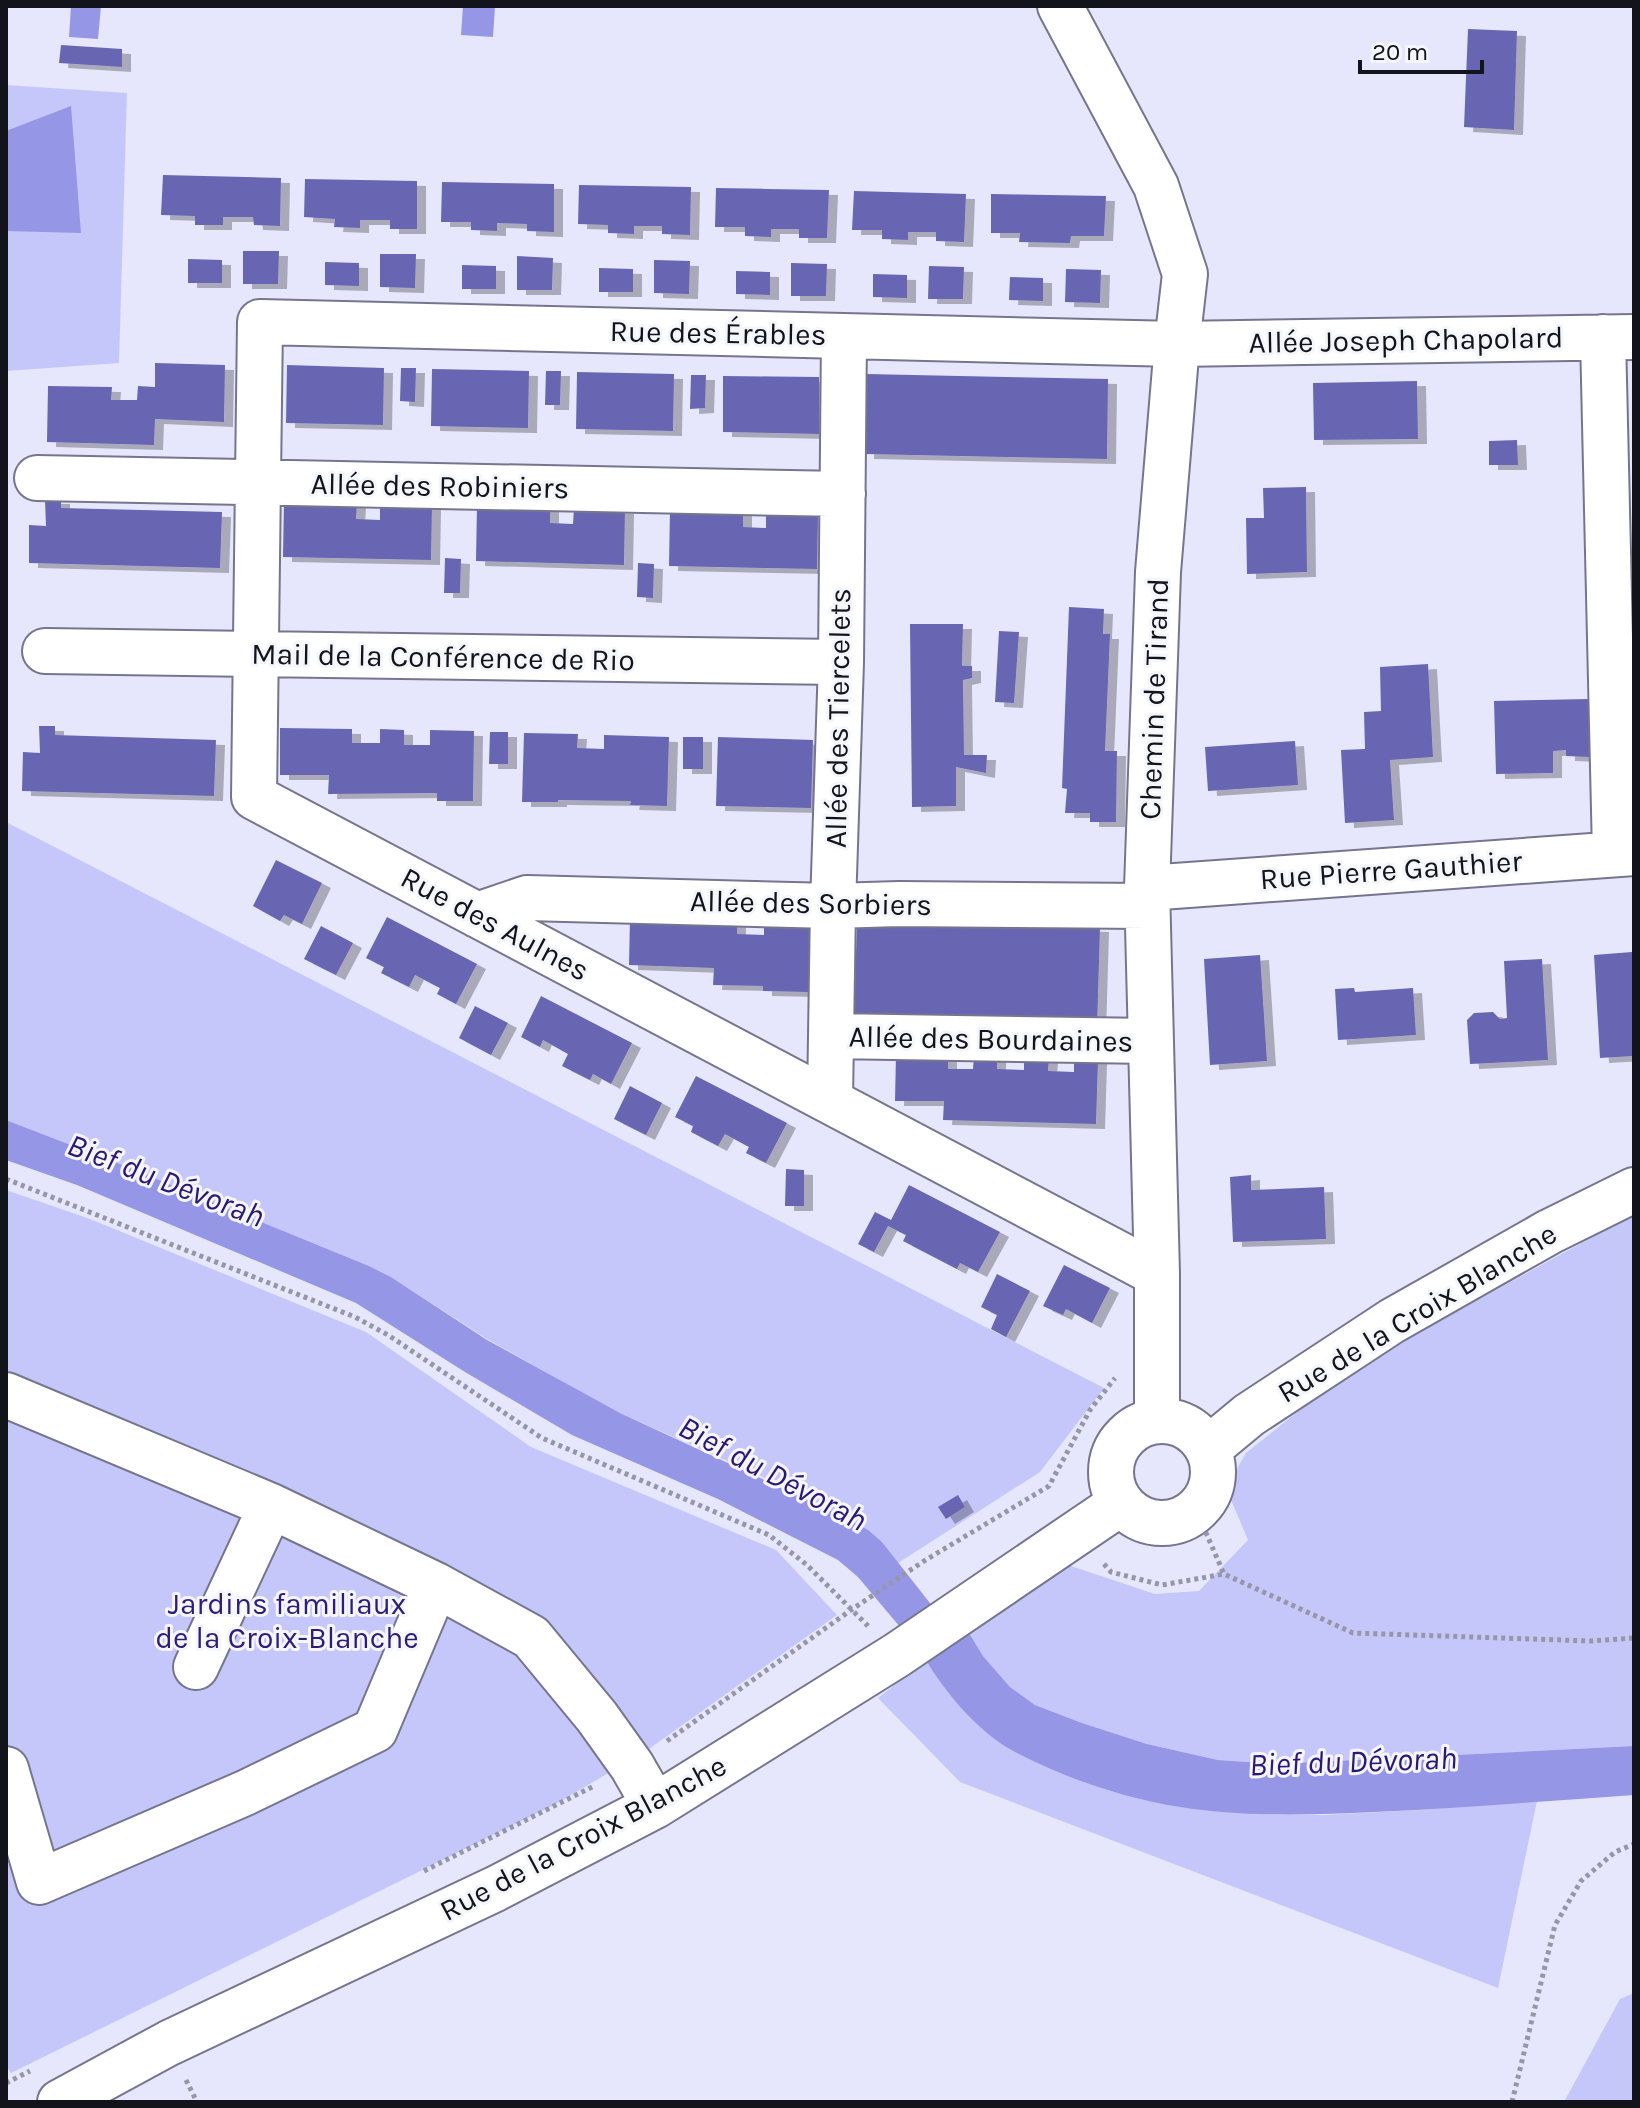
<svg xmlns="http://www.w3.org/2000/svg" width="1640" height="2108" viewBox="0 0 1640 2108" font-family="Karla,sans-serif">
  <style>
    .green { fill: #c5c7fb }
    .water { fill: #9696e6 }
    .building { fill: #6866b3; filter: url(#shadow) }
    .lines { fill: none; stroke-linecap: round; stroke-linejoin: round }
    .minor-casing { stroke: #75768d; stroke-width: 48 }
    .path { stroke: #9696a7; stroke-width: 5; stroke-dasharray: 4 4; stroke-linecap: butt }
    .minor { stroke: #fff; stroke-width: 44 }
    .labels { text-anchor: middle; stroke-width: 6; stroke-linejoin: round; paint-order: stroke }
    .street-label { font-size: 30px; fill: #13131c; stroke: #f5f6fb }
    .park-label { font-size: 30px; fill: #2e1c79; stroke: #f5f6fb }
    .water-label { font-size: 32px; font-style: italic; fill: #2b1875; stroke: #f5f6fb }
  </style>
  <defs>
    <filter id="shadow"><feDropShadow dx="9" dy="5" stdDeviation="0" flood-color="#0004"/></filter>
  </defs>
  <rect width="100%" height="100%" fill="#e6e7fc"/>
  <path class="green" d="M6 85 127 93 119 363 6 371Z
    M6 822 1104 1388 1040 1472 898 1563 882 1542 763 1477 620 1413 581 1392 487 1339 391 1277 369 1266 120 1164 6 1120Z
    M6 1190 90 1219 366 1332 531 1447 776 1550 837 1615 646 1751 552 1806 11 2073 6 2066Z
    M1634 1214V1746L1274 1764 1218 1760 1147 1744 1082 1723 1035 1705 1010 1687 983 1656 966 1628 1068 1565 1155 1594 1199 1591 1248 1540 1226 1488 1246 1453 1326 1389 1391 1348Z
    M926 1660 951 1695 982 1728 1011 1750 1110 1791 1180 1807 1261 1814 1324 1815 1420 1810 1537 1801 1498 1988 960 1782 878 1698Z
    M1634 1993V2102H1564L1620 1999Z"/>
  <path class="water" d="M71 6H101L98 39 69 37Z
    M463 6H495L493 37 461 35Z
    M71 106 81 233 6 231V131Z
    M6 1120 120 1164 369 1266 391 1277 487 1340 620 1413 844 1517 868 1530 882 1542 933 1607 900 1627 858 1577 838 1560 718 1499 572 1435 465 1372 356 1303 77 1185 6 1160Z
    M966 1628 983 1656 1010 1687 1035 1705 1082 1723 1147 1744 1218 1760 1274 1764 1634 1746V1795C1547 1801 1460 1808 1374 1812 1311 1815 1241 1817 1180 1807 1123 1798 1064 1778 1013 1751 980 1733 945 1693 926 1660Z"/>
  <path class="building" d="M1468 29 1517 31 1514 130 1464 127Z
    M61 45 122 49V67L59 63Z
    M163 175 281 178 280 226 254 225 253 217H223V225H195V216L161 215Z
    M305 179 417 181V229H390V220H360V228L334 227 335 219 304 217Z
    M442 182 554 184V232L527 231V224L497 223V231L471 230V222H441Z
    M579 185 691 187 690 235 662 234V226H634V234L608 233V225L578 224Z
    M716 188 829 190 827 238H799V229H771V237L745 236V227H715Z
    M854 191 966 194 964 242 936 241V232H908V240L882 239V230H852Z
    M991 194 1106 196 1104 236H1071L1070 243 1019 242 1020 233H991Z
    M243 251H279L278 284H243Z
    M380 254H416L415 288 380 287Z
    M517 256 553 258 552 290H517Z
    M188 259 222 260V283H188Z
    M654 260 690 261 689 294 654 293Z
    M325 262 359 263V286L325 285Z
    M791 263 827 264 826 296H791Z
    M462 265 496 266V289H462Z
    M929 266 964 267 963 299H928Z
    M599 268 633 269V292H599Z
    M1066 269 1101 270 1100 303 1065 302Z
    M736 271 770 272V295L736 294Z
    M873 274 907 275V298L873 297Z
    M1010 277 1043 278V301L1009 300Z
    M155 363 225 365 224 422 155 419 154 445 47 442 48 386 112 387 111 400H137L138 386 155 387Z
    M287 365 384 368 383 425 286 423Z
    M401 368H416L415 402 400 401Z
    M432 369 529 371 528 428 431 426Z
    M546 371H561L560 405H545Z
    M577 372 674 374 673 431 576 429Z
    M866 374 1108 379 1107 459 865 454Z
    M691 375H706L705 408 690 409Z
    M723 376 819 377V434L723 432Z
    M1417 381 1418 439 1314 440 1313 383Z
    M1517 440 1518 465H1489V441Z
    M1306 487 1307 572 1247 574 1246 518H1264L1263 488Z
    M45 499H61V508L222 512 220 568 29 563V525L46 526Z
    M284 501 357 503 356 519 380 520V503L432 505 431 560 283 557Z
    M477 505 550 507V523L573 524 574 508 625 509 624 565 476 561Z
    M670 509 743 511V527L766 528V512L818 513 817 569 669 566Z
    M445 558 461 559 460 593H444Z
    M638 563 654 564 653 598 637 597Z
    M1069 607 1104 609 1103 634H1110L1105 751H1117L1116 822H1090V813H1065L1067 789 1062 788Z
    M910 624H963L962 666H972V678L963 680 964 755H987L986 773 956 767V806L912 807Z
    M999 631 1019 632 1014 703 995 702Z
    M1428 664 1433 757 1390 760 1394 820 1345 823 1341 750 1365 749 1364 712 1381 711 1380 667Z
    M1589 699 1590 757 1566 756V750L1553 751V773L1496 774 1494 701Z
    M39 726H55V735L216 740 214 796 22 791 23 752 40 753Z
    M280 728 352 729V743H380V729L404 730V745H430V730L474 731 473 801H437V793L328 794 329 775H280Z
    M490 732H508V764H489Z
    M524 733 578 734 577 748 604 749V735L669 737 667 806 630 805 631 801 558 800V802H522Z
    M683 737H703V769H683Z
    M718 737 813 740 811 808 716 806Z
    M1295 741 1298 785 1208 791 1205 747Z
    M276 860 322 883 302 924 284 915 280 921 253 906Z
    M387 917 477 964 456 1004 437 994 440 988 415 975 409 987 381 973 384 967 366 958Z
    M630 918 737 920V934L764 935V922L810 923 808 992 763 991V986L713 985 714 968 629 965Z
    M857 920 1100 927 1097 1028 854 1022Z
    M321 926 353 943 336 975 304 959Z
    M1632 952 1634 983V1056L1600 1058 1594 955Z
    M1260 955 1267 1061 1210 1065 1204 959Z
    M1542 959 1548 1060 1470 1064 1467 1020 1474 1013 1493 1012 1500 1019 1507 1018 1504 961Z
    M1354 988 1355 992 1413 988 1416 1035 1338 1040 1335 989Z
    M541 996 632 1043 611 1084 593 1074 590 1080 562 1066 568 1054 543 1040 540 1047 521 1037Z
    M475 1006 508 1023 491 1055 459 1038Z
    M896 1054 948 1056V1069H973L974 1056 997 1057V1069L1024 1070V1057H1049L1048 1071 1074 1072V1058L1098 1059 1096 1124 943 1120 944 1101H895Z
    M696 1076 787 1123 766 1163 746 1153 749 1147 725 1134 718 1146 691 1132 693 1126 675 1117Z
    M630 1086 662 1103 646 1135 614 1119Z
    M786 1169 804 1170V1206H785Z
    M1251 1175V1190L1324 1187 1326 1239 1233 1242 1230 1177Z
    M909 1185 1000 1232 978 1272 960 1263 957 1269 903 1241 906 1235 888 1226 874 1252 858 1244 875 1212 891 1220Z
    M1064 1265 1110 1288 1092 1323 1066 1309 1063 1315 1043 1306Z
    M997 1274 1030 1291 1006 1337 991 1329 997 1315 981 1307Z
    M958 1495 965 1507 946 1519 938 1507Z"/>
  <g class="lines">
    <g class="minor-casing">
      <path id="minor" d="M1060 6 1156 186 1185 274 1177 344 1158 572 1147 888 1157 1274V1421
        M1603 337 1615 853
        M37 478 843 494
        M45 651 841 662
        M1147 888 1634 853
        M477 915 527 898 833 906 899 904 1147 906
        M831 1036 1151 1041
        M830 1101 833 906 841 662 844 336
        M1157 1274 254 797 260 322 1177 344 1634 337
        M6 1395 271 1506 436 1585 531 1637 597 1717 632 1766 655 1806
        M1111 1472a51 51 0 1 1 102 0a51 51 0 1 1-102 0Z
        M1208 1449 1249 1415 1392 1321 1549 1232 1634 1190
        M196 1667 271 1506
        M6 1769 39 1882 245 1793 375 1730 436 1585
        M60 2102 169 2043 495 1889 655 1806 897 1655 1121 1503"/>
    </g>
    <path class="path" d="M6 1179 355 1317 388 1335 542 1438 769 1535 807 1565 868 1626
      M1196 1510 1224 1574 1353 1633 1591 1641 1634 1638
      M1104 1564 1111 1572 1162 1585 1224 1574
      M667 1741 851 1610 924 1561 1049 1486 1090 1410 1115 1378
      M424 1871 594 1786
      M186 2080 197 2102
      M6 2083 30 2071
      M1512 2102 1555 1925 1581 1881 1615 1852 1634 1844"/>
    <use href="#minor" class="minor"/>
  </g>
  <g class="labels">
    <g class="street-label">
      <text transform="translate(718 333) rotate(1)" y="10">Rue des Érables</text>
      <text transform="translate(1406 340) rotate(-1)" y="10">Allée Joseph Chapolard</text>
      <text transform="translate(440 486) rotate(1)" y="10">Allée des Robiniers</text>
      <text transform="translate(443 657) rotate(1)" y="10">Mail de la Conférence de Rio</text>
      <text transform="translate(1154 699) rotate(-88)" y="10">Chemin de Tirand</text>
      <text transform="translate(838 718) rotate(-89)" y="10">Allée des Tiercelets</text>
      <text transform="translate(1391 870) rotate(-4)" y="10">Rue Pierre Gauthier</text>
      <text transform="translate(811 903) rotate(1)" y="10">Allée des Sorbiers</text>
      <text transform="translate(495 924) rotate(28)" y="10">Rue des Aulnes</text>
      <text transform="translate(991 1039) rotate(1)" y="10">Allée des Bourdaines</text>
      <text transform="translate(1417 1313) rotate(-31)" y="10">Rue de la Croix Blanche</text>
      <text transform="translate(583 1838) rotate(-28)" y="10">Rue de la Croix Blanche</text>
    </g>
    <g class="park-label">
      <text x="287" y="1614">Jardins familiaux<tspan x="287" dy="34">de la Croix-Blanche</tspan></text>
    </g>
    <g class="water-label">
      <text transform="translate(166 1180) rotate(21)" y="11">Bief du Dévorah</text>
      <text transform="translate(773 1473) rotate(28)" y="11">Bief du Dévorah</text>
      <text transform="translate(1353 1761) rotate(-2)" y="11">Bief du Dévorah</text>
    </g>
  </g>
  <rect width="1640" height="2108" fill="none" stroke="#13131c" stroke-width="16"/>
  <path d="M1360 60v12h122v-12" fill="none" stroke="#13131c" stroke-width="4"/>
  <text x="1372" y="60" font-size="24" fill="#13131c" stroke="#f5f6fb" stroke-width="6" paint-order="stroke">20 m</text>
</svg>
